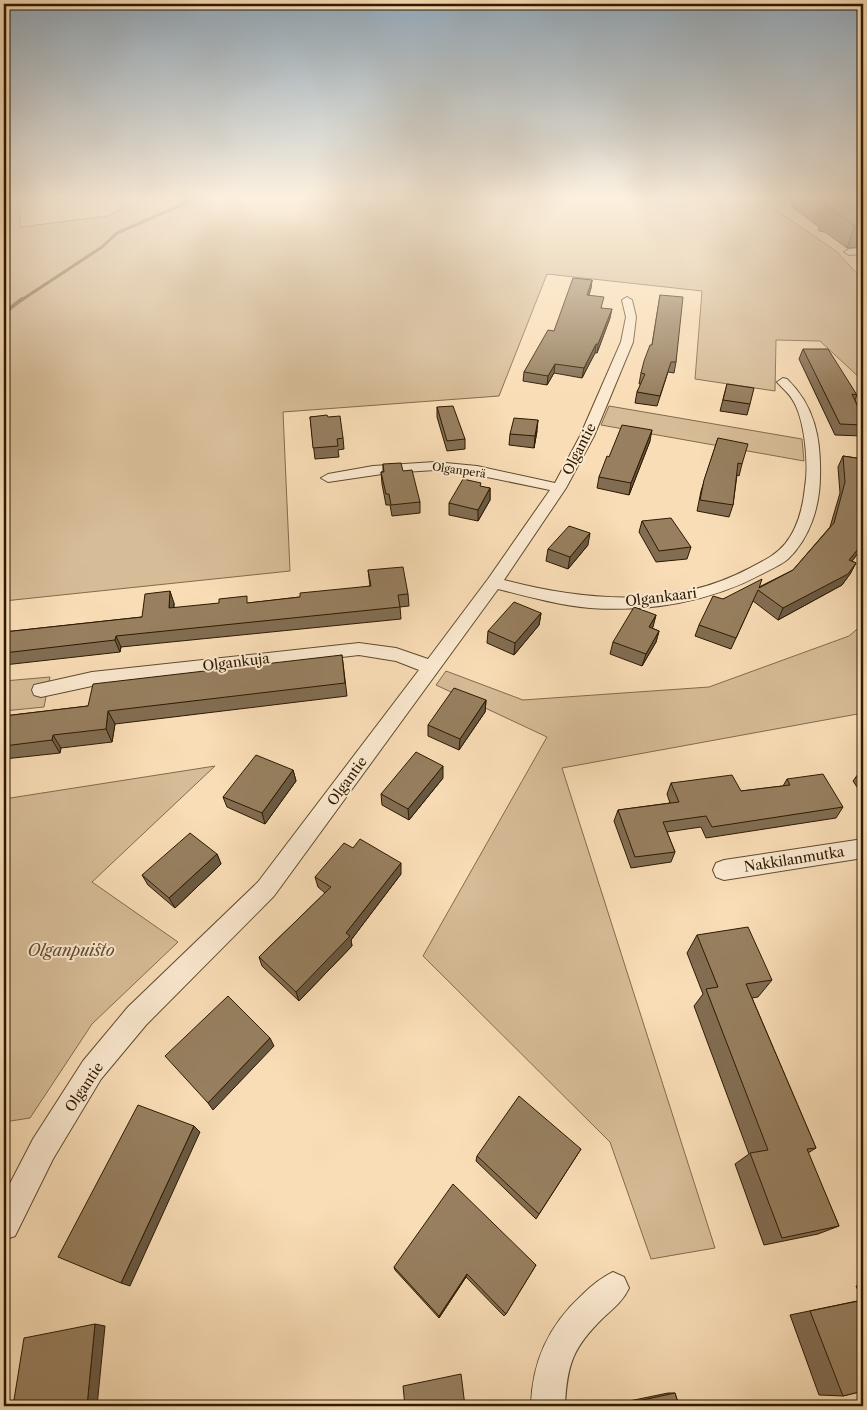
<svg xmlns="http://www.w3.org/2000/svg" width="867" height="1410" viewBox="0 0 867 1410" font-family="'Libre Caslon Text',serif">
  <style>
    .green { fill: #d6bc97; stroke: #826b4c }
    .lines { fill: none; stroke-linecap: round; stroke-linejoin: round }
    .stream-far1 { stroke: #7e6748; stroke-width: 3 }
    .stream { stroke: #7e6748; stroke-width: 4 }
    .minor-casing { stroke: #604b2e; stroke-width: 2 }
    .minor { fill: #fbe9d0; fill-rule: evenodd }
    .wall { fill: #826d52; stroke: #2d1a00 }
    .shaded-wall { fill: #6a5942; stroke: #2d1a00 }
    .building { fill: #977f5f; stroke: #2d1a00 }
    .labels { text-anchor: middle; stroke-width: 4; stroke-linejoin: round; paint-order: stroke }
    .far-street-label { font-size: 11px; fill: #2d1a00; stroke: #fbe9d0 }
    .street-label { font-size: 14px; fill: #2d1a00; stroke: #fbe9d0 }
    .near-park-label { font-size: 16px; font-style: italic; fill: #604b2d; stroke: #fbe9d0 }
  </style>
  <rect width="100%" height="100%" fill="#f9ddb6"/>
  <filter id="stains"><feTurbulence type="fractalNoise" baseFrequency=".004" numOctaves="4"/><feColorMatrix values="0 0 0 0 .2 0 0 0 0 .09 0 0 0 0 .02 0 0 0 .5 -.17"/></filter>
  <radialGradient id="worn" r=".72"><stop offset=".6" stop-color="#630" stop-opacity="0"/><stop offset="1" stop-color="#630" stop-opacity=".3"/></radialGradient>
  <path class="green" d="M4 197H76L20 204V227L108 216 122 209 121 205 104 197H820L763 201 836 251 863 280V324L861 325 863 326V381L820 341 776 340 775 391 695 379 702 291 547 274 499 396 283 412 290 571 4 601Z
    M609 406 802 439 804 461 601 425Z
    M863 624V713L562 768 715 1248 651 1259 610 1142 423 956 547 737 436 685 446 671 523 700 709 687 849 636Z
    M50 677 44 707 4 711V681Z
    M215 766 92 882 178 942 92 1024 30 1118 4 1122V799Z"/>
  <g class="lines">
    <path class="stream-far1" d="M20 301 102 247 117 233 186 203 189 197"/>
    <path class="stream" d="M4 313 22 299"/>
    <g class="minor-casing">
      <path id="minor" d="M863 248V254L849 255 844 252 849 249Z
        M627 297 632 300 636 317 633 342 594 436 566 488 504 580C584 601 672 609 748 569 761 562 775 556 785 544 798 528 803 507 805 487 809 465 805 418 792 399 788 392 782 388 777 382L783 378 787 379C815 406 821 439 820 476 820 506 810 538 788 559 781 565 771 569 762 574 710 602 649 612 590 608 558 605 529 597 498 589L274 896 146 1025 101 1079 53 1159 15 1236 4 1240V1195L33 1139 83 1061 128 1007 258 882 419 670 396 661 359 655 92 686 41 697 34 695 32 690 34 685 92 672 359 643 396 648 428 659 488 579 550 490 477 475 435 470 389 473 328 482 321 478 328 474 373 466 435 462 477 466 555 483 580 436 621 342 626 317 622 300Z
        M863 839V858L724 880 716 877 713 870 716 863 724 860Z
        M613 1272 624 1277 629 1288C623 1301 614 1308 604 1317 573 1347 567 1364 565 1406H531C532 1361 549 1325 582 1295 592 1285 601 1278 613 1272Z"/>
    </g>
    <use href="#minor" class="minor"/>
  </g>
  <path class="wall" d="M794 197H863V260L858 256 861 247 847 248 825 232 819 231V227L791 206Z
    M592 280 591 288 589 295 602 308 610 318 597 353H595L582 378 554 373 547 385 523 381 524 372Z
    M660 295 676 362 674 373 668 372 657 406 635 403 637 392 641 384H639L641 373 652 345Z
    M803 349 857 395 855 400 863 418V434L862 436 835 435 799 359Z
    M727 384 750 404 747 415 720 411Z
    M437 407 465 439V449L447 451 437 417Z
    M310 417H328L343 438 344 449 338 450 339 457 315 459Z
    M537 431 534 448 509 445 510 434Z
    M718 438 742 464 739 476 737 475 733 505 729 517 697 511 701 491Z
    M650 441 629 495 597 488 599 477 609 457Z
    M843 456 863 459V547L852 561 856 563 850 574 842 585 778 620 753 601 731 649 695 636 699 625 723 599 759 587 793 570 830 527 840 493 838 467Z
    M383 464 420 502V513L392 516 390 505H386L382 484 381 472H383Z
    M481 487 490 488V500L478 521 449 515V503Z
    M642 521 691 547 687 559 656 562 639 532Z
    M588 545 568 569 546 561 548 549Z
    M368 570 408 594 409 606 400 607 401 619 121 647 120 652 4 665V632L142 617 174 603V608L249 603 300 597 370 586Z
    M541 613 539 625 514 655 487 643 488 631Z
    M656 615 652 628 659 631 656 642 642 666 610 654 613 642Z
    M342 655 347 696 115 724 112 742 61 748 60 753 4 759V716L88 706Z
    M486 700 485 712 459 750 428 736V725Z
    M293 770 296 781 265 824 227 807 223 797Z
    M861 770H863V796L853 781Z
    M443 778 409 820 382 805 381 794Z
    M787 779 843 807 836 818 706 838 701 827 667 832 675 852 671 862 631 868 614 821 618 810 670 803 667 794 671 783 741 791 783 786Z
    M353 848 401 874 351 940 352 946 299 1001 262 966 259 957 325 893 318 887 315 877Z
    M217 854 221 864 175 908 148 885 142 875Z
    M697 935 772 980 758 997 752 998 816 1148 808 1153 839 1226 818 1234 764 1245 735 1164 749 1154 694 1006 703 994 687 953Z
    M581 1149 536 1219 476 1161 477 1156Z
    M536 1265 506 1314 504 1316 466 1277 439 1318 395 1270 394 1267Z
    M863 1284V1391L843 1396 819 1395 790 1315 862 1300 856 1286Z
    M668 1393H675L679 1406H610V1405Z"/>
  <path class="shaded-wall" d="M863 225V242L861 247 847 248 855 226Z
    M592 280 591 288 586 304 587 295Z
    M612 309 610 318 597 353 598 344Z
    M596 344 595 353 582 378 584 368Z
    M555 364 554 373 547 385 548 376Z
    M538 420 537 431 534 448 535 436Z
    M652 430 650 441 629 495 631 483Z
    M490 488V500L478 521V510Z
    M590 533 588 545 568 569 570 557Z
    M863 543V547L844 571 849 560Z
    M856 563 850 574 842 585 778 620 783 608Z
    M170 591 174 603 173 620 169 608Z
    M541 613 539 625 514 655 515 643Z
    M656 615 653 627 646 639 649 627Z
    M659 631 656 642 642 666 646 654Z
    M116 636 121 647 120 652 115 640Z
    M486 700 485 712 459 750 460 739Z
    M108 711 115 724 112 742 106 729Z
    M53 735 61 748 60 753 52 740Z
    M443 766V778L409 820 408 809Z
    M293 770 296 781 265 824 262 813Z
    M217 854 221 864 175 908 169 898Z
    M401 863V874L351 940 352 946 299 1001 296 992 346 933Z
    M270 1038 274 1046 213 1110 208 1103Z
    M194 1126 200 1132 130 1286 121 1283Z
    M467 1274 466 1277 439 1318V1316Z
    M95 1324 105 1326 97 1406H87Z"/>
  <path class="building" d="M815 197H863V225L855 226 833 210 826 209V205Z
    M573 278 592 280 587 295 604 297 601 308 612 309 598 344H596L584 368 555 364 548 376 524 372 548 330 554 331Z
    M660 295 683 297 676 362H671L660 396 637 392 645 374 641 373 644 361 650 345H652Z
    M803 349H828L857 395 852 394 863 418V425L840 424Z
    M727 384 754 388 750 404 723 400Z
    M453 406 465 439 447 441 437 407Z
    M327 415 328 417 340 416 343 438 337 439 338 446 313 448 310 417Z
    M514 418 538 420 535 436 510 434Z
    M622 425 652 430 631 483 599 477 607 456 609 457Z
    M718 438 748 444 742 464 738 463 733 505 700 500 704 480Z
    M843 456 863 459V543L849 560 856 563 848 574 783 608 758 590 736 638 699 625 713 596 723 599 762 579 759 588 793 570 834 523 845 482Z
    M401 463 403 471 412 470 420 502 391 505 389 494H386L381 472H384L383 464Z
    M463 479 481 483 480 486 490 488 478 510 449 503Z
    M671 518 691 547 659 551 642 521Z
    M569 526 590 533 570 557 548 549Z
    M403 567 408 594 398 595 400 607 116 636 115 640 4 653V632L142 617 145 594 170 591 169 608 219 603V599L247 596V603L300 597V593L371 586 368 570Z
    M514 602 541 613 515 643 488 631Z
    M634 607 656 615 649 627 659 631 646 654 613 642Z
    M342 655 345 683 108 711 106 729 53 735 52 740 4 746V716L88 706 93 684Z
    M454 688 486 700 460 739 428 725Z
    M416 752 443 766 408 809 381 794Z
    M256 755 293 770 262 813 223 797Z
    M823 774 843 807 712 827 706 816 663 822 675 852 635 857 618 810 679 802 671 783 732 775 741 791 790 785 787 779Z
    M190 833 217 854 169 898 142 875Z
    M360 839 401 863 346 933 350 936 296 992 259 957 331 887 315 877 344 843 353 848Z
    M748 927 772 980 746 984 816 1148 807 1149 839 1226 782 1238 750 1153 768 1150 706 989 718 987 697 935Z
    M228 996 270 1038 208 1103 165 1056Z
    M519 1096 581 1149 539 1214 477 1156Z
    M138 1105 194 1126 121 1283 58 1257Z
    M453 1184 536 1265 506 1314 467 1274 439 1316 394 1267Z
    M863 1300V1391L843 1396 810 1311Z
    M95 1324 87 1406H13L24 1338Z
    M461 1374 465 1406H405L403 1386Z
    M675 1393 679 1406H615Z"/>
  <linearGradient id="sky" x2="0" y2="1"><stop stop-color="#93aabb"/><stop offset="0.5" stop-color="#fcf0de"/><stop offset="1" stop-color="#fcf0de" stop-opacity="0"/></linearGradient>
  <rect width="867" height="395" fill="url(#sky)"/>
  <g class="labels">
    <g class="far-street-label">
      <text transform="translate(459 470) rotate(8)" y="4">Olganperä</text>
    </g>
    <g class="street-label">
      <text transform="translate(579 449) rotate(-63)" y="5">Olgantie</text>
      <text transform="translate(661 597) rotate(-7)" y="5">Olgankaari</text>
      <text transform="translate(236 662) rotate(-7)" y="5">Olgankuja</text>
      <text transform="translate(347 781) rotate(-54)" y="5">Olgantie</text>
      <text transform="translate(794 859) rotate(-9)" y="5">Nakkilanmutka</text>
      <text transform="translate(84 1087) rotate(-56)" y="5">Olgantie</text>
    </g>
    <g class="near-park-label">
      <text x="71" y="956">Olganpuisto</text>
    </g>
  </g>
  <rect width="867" height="1410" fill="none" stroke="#f9ddb6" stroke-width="20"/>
  <rect x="5" y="5" width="857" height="1400" fill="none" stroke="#2d1a00" stroke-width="2.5"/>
  <rect x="10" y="10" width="847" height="1390" fill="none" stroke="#2d1a00"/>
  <rect width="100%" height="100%" filter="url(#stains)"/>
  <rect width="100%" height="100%" fill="url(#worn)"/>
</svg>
